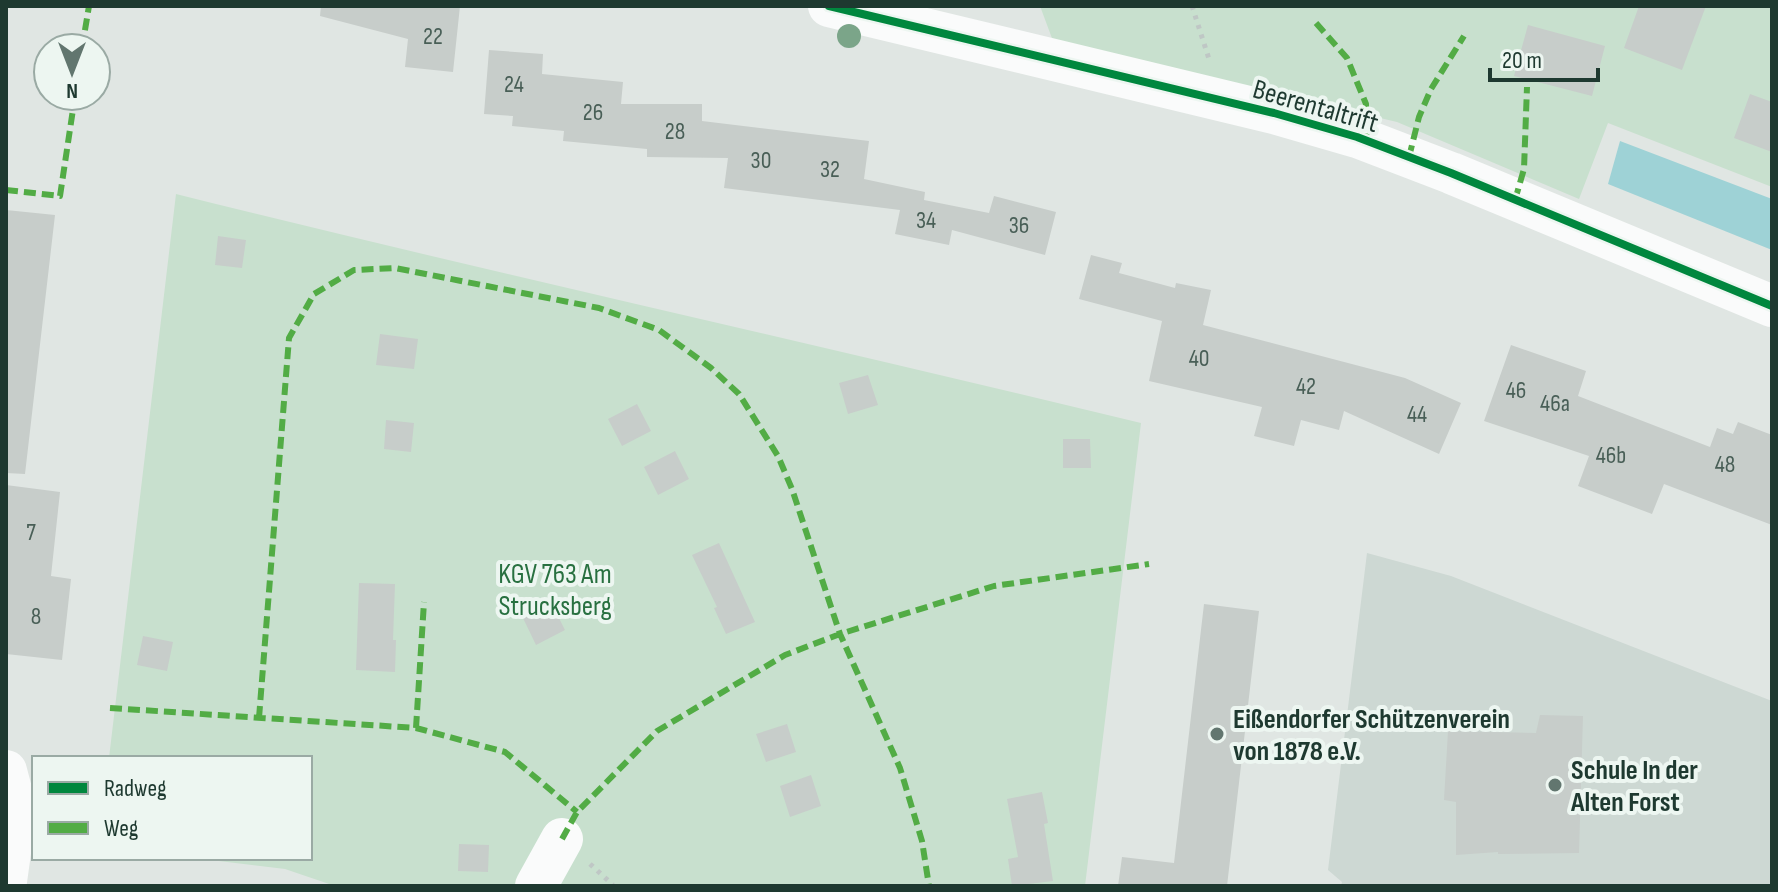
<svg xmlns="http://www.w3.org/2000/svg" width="1778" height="892" viewBox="0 0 1778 892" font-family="'Sofia Sans Condensed',sans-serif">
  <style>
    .built { fill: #cdd8d3 }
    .green { fill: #c8e0ce }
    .water { fill: #9ed2d6 }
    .building { fill: #c7cdca }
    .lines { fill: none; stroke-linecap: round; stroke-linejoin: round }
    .path { stroke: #bfc7c5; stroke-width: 5; stroke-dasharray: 4 6; stroke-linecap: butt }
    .minor { stroke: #fafbfb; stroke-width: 42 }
    .quiet { stroke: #52ac45; stroke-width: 6; stroke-dasharray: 12 6; stroke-linecap: butt }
    .cycleway-casing { stroke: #edf6f1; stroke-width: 13 }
    .cycleway { stroke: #00873e; stroke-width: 8 }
    .tree { fill: #7ba589 }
    .poi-dot { fill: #62766f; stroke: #edf6f1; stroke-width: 3 }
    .labels { text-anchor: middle; stroke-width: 8; stroke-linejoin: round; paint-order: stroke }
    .number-label { font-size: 24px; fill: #495f57 }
    .street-label { font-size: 28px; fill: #1e3930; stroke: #edf6f1 }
    .park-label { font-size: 28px; fill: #287040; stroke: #edf6f1 }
    .poi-label { font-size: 28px; font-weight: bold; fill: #1e3930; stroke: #edf6f1; text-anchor: start }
  </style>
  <rect width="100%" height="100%" fill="#e0e6e3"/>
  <path class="built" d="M1367 553 1451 576 1772 701V886H1341L1342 882 1328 870Z"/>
  <path class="green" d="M1040 6H1772V187L1608 123 1579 199 1397 122 1053 41Z
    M176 194C497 274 820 345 1141 423L1085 886H335L285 869 194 858H310V758H109Z"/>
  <path class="water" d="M1620 141 1772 199V250L1608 184Z"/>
  <path class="building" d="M321 6H460L453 72 405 67 408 39 320 16Z
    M1639 6H1706L1682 70 1624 48Z
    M1528 25 1605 46 1592 96 1514 76Z
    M489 50 543 54 542 74 623 82 621 104H702V121L869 141 864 179 925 192 924 200 989 213 994 196 1056 212 1045 255 952 230 949 245 895 234 900 210 724 188 728 158 647 157V149L563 141 564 131 512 126 513 116 484 114Z
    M1750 94 1772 102V152L1734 138Z
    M6 210 55 215 25 474 6 473Z
    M218 236 246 240 242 268 215 265Z
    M1091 255 1122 263 1119 273 1175 288 1176 283 1211 290 1203 325 1405 378 1461 403 1439 454 1344 411 1339 430 1301 420 1294 446 1254 436 1262 407 1149 381 1162 321 1079 299Z
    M380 334 418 339 414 369 376 365Z
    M1511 345 1586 371 1578 396 1710 447 1717 428 1733 434 1738 422 1772 435V525L1664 484 1652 514 1578 486 1589 456 1484 421Z
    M868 375 878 405 848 414 839 383Z
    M637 404 651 431 622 446 608 419Z
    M386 420 414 423 411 452 384 449Z
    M1063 439H1090L1091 468H1063Z
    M675 451 689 479 658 495 644 467Z
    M6 485 60 492 51 576 71 579 62 660 6 654Z
    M719 543 755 622 726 634 714 608 717 607 692 555Z
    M359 583 395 584 393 640H396L395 672 356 670Z
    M552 604 565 630 536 645 523 618Z
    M1204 604 1259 611 1227 886H1118L1122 857 1174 863Z
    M143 636 173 642 167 671 137 665Z
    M1540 715 1583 716 1579 853 1498 854V852L1456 855V802L1444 800 1448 731 1536 733Z
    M787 724 796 752 766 762 756 734Z
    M811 775 821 806 790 817 780 786Z
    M1042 792 1048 823 1044 824 1053 881 1012 886 1008 859 1018 857 1007 799Z
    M459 844 489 845 488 872 458 871Z"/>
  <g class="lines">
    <path class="path" d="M1192 6 1209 59
      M590 864 613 885"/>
    <path class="minor" d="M829 6 1274 113 1357 137 1451 173 1772 306
      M6 771 16 809 6 881
      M536 886 562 839"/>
    <path class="quiet" d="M1316 23 1347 58 1366 104 1367 141
      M82 48 89 6
      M1409 157 1419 117 1431 89 1464 36
      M6 190 60 196 75 96
      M1515 200 1524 169 1527 87
      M110 708 416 728 505 752 577 812
      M259 718 289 338 314 294 354 270 395 268 599 308 659 330 711 368 739 394 778 456 792 489 840 634 900 768 922 841 929 886
      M416 728 424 602
      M562 839 577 812 657 731 785 655 840 634 994 586 1149 564"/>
    <g class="cycleway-casing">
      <path id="cycleway" d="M829 6 1274 113 1357 137 1451 173 1772 306"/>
    </g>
    <use href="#cycleway" class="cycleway"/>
  </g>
  <circle class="tree" cx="849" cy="36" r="12"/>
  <g class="poi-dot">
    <circle cx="1217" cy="734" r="8"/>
    <circle cx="1555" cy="785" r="8"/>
  </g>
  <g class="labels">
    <g class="number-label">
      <text x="433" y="44">22</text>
      <text x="514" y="92">24</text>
      <text x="593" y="120">26</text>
      <text x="675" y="139">28</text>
      <text x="761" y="168">30</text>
      <text x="830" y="177">32</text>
      <text x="926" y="228">34</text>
      <text x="1019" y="233">36</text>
      <text x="1199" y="366">40</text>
      <text x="1306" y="394">42</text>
      <text x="1516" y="398">46</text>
      <text x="1555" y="411">46a</text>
      <text x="1417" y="422">44</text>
      <text x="1611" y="463">46b</text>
      <text x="1725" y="472">48</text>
      <text x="31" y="540">7</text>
      <text x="36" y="624">8</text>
    </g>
    <g class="street-label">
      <text transform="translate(1316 105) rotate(16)" y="10">Beerentaltrift</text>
    </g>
    <g class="park-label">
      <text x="555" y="583">KGV 763 Am<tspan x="555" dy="32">Strucksberg</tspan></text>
    </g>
    <g class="poi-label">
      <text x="1233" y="728">Eißendorfer Schützenverein<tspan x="1233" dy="32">von 1878 e.V.</tspan></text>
      <text x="1571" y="779">Schule In der<tspan x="1571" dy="32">Alten Forst</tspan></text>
    </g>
  </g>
  <rect width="1778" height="892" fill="none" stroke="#1e3930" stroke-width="16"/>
  <rect x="32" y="756" width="280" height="104" fill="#edf6f1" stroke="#9aaaa4" stroke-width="2"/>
  <rect x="48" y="782" width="40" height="12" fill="#00873e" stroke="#9aaaa4" stroke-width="2"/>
  <text x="104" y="796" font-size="24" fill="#1e3930">Radweg</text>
  <rect x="48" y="822" width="40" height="12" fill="#52ac45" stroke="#9aaaa4" stroke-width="2"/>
  <text x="104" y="836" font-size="24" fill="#1e3930">Weg</text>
  <g transform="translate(72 72) rotate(180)"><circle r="38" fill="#edf6f1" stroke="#9aaaa4" stroke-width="2"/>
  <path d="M0-6L14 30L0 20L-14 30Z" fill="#62766f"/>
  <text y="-12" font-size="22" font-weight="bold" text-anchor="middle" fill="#1e3930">N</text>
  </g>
  <path d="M1490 68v12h108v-12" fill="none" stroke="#1e3930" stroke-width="4"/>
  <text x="1502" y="68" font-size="24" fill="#1e3930" stroke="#edf6f1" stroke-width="6" paint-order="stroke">20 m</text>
</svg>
